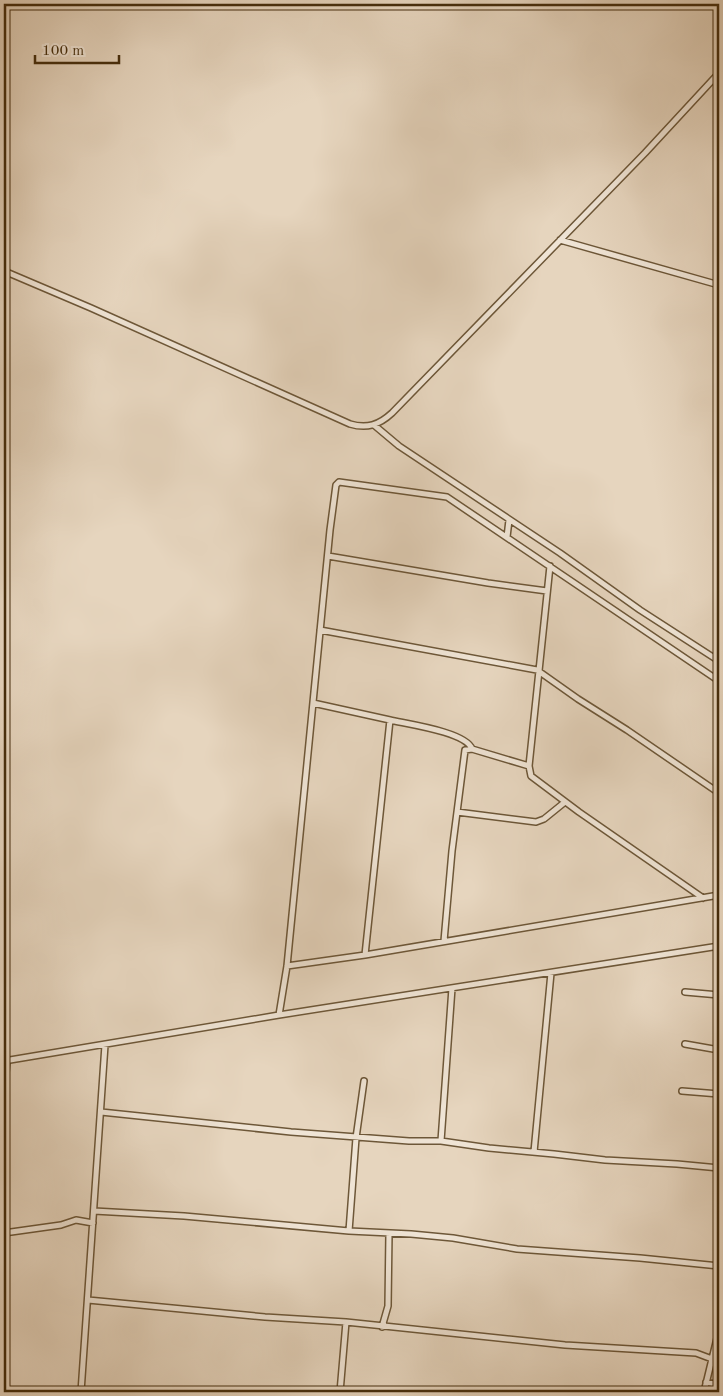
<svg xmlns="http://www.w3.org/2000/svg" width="723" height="1396" viewBox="0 0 723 1396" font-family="'Old Standard TT',serif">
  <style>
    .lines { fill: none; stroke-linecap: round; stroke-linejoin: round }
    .street-casing { stroke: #6d5738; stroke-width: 8 }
    .street { stroke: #efe4d5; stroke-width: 5 }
  </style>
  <rect width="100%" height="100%" fill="#e6d5be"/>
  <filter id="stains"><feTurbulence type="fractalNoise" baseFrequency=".004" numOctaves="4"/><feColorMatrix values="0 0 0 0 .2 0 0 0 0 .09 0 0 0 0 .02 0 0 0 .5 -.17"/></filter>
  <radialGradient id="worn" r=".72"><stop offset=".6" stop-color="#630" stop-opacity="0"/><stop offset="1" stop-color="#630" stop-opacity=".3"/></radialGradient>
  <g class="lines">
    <g class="street-casing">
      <path id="street" d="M560 240 719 285
        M4 271 91 308 350 424C367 429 379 425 392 413L645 153 719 73
        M374 425 399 446 560 553 640 610 719 661
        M507 537 509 520
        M328 556 488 583 547 591
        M550 566 529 766 531 776 579 812 703 898
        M320 630 537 670 578 699 627 730 719 793
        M313 703 390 720 365 955
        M390 720C407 724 466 732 472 749
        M457 812 536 822 544 819 565 802
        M444 941 452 851 465 750 472 749 529 766
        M287 966 365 955 719 895
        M685 992 719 995
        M279 1015 287 966 330 530 336 485 339 482 447 497 719 681
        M685 1044 719 1050
        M4 1061 279 1015 719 946
        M682 1091 719 1094
        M4 1095 7 1061
        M101 1112 291 1132 409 1141H441L489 1148 554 1154 605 1160 677 1164 719 1168
        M441 1141 452 988
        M534 1152 551 973
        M94 1211 184 1216 349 1231 411 1234 453 1238 517 1249 640 1258 719 1266
        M349 1231 356 1138 364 1081
        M4 1233 61 1225 76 1220 93 1223
        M88 1300 265 1317 346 1322 565 1345 696 1353 712 1359
        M382 1327 388 1306 389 1233
        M706 1382 719 1385
        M81 1392 105 1045
        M340 1392 346 1322
        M704 1392 719 1330"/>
    </g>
    <use href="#street" class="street"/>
  </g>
  <rect width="723" height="1396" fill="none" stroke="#e6d5be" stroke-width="20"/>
  <rect x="5" y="5" width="713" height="1386" fill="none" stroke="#452d0c" stroke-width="2.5"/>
  <rect x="10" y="10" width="703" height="1376" fill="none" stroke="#452d0c"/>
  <path d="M35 55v8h84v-8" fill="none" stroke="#452d0c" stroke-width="2.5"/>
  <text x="42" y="55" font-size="15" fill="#452d0c" stroke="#efe4d5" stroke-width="4" paint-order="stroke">100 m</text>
  <rect width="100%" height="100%" filter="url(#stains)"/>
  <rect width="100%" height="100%" fill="url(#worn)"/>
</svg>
